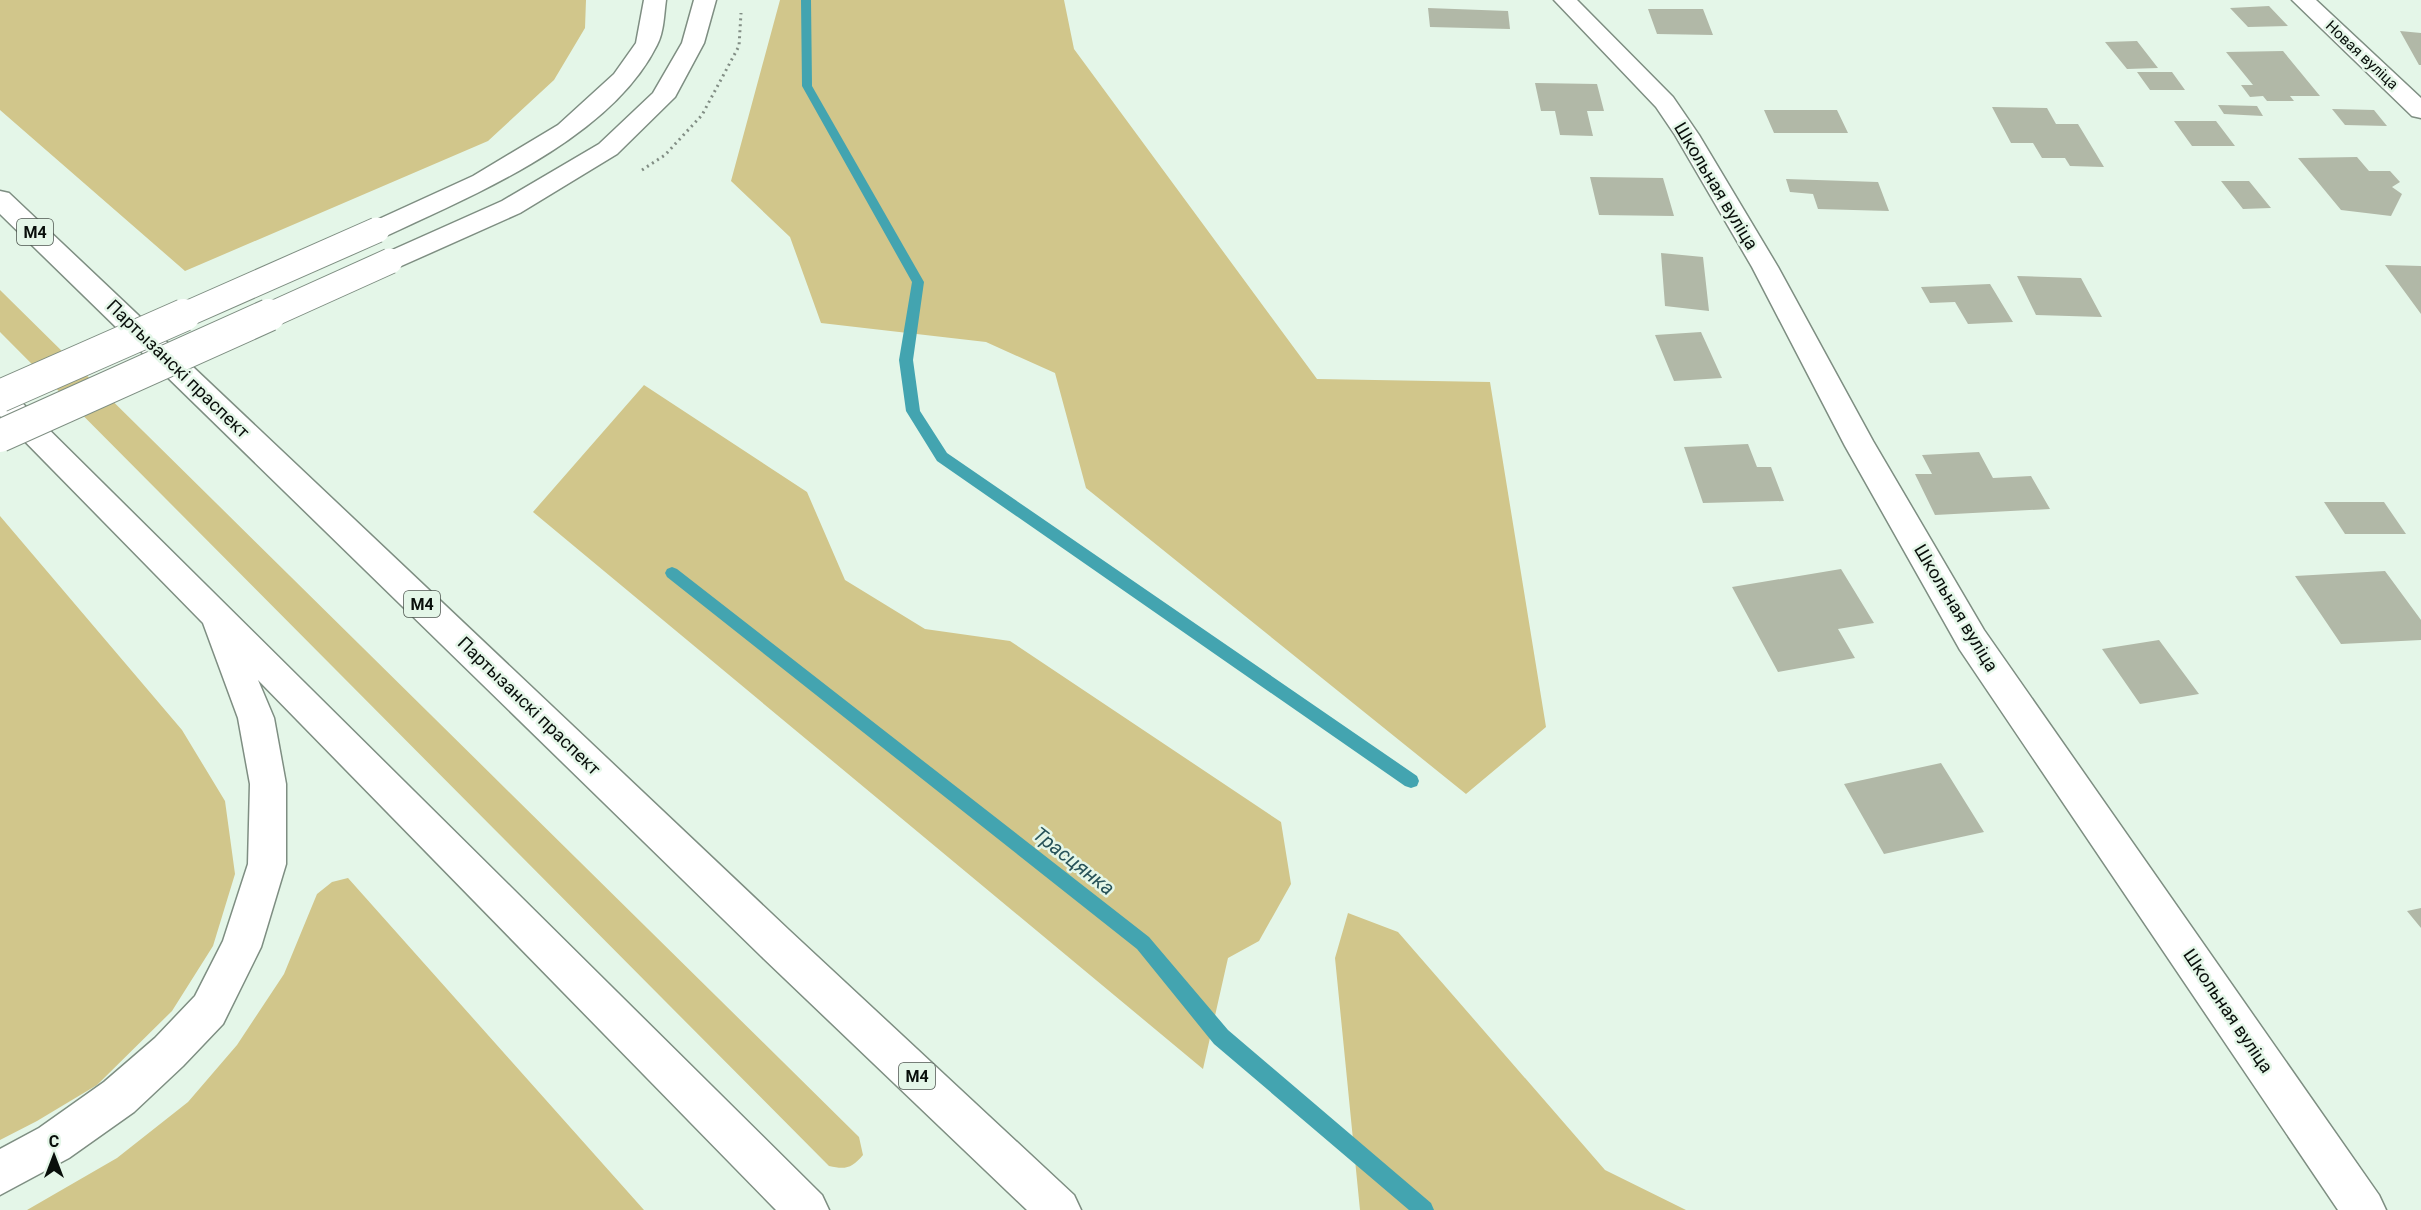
<svg xmlns="http://www.w3.org/2000/svg" width="2421" height="1210" viewBox="0 0 2421 1210" font-family="Roboto,sans-serif">
  <style>
    .green { fill: #d1c68b }
    .lines { fill: none; stroke-linecap: round; stroke-linejoin: round }
    .stream { fill: #43a4b0; fill-rule: evenodd }
    .building { fill: #b1b8a7 }
    .minor-casing { stroke: #7e8e82; stroke-width: 3 }
    .trunk-casing { stroke: #7e8e82; stroke-width: 3 }
    .path { stroke: #818d84; stroke-width: 3; stroke-dasharray: 2 4; stroke-linecap: butt }
    .minor { fill: #fff; fill-rule: evenodd }
    .trunk { fill: #fff; fill-rule: evenodd }
    .trunk-bridge-far1-casing { stroke: #7e8e82; stroke-width: 27; stroke-linecap: butt }
    .trunk-bridge-casing { stroke: #7e8e82; stroke-width: 34; stroke-linecap: butt }
    .trunk-bridge-far1 { stroke: #fff; stroke-width: 25 }
    .trunk-bridge { stroke: #fff; stroke-width: 32 }
    .labels { text-anchor: middle; stroke-width: 5; stroke-linejoin: round; paint-order: stroke }
    .far-street-label { font-size: 15px; fill: #090f0b; stroke: #e4f6e8 }
    .shield { fill: #e4f6e8; stroke: #4b544d; stroke-width: 1.5 }
    .shield-label { font-size: 16px; font-weight: bold; fill: #090f0b }
    .street-label { font-size: 18px; fill: #090f0b; stroke: #e4f6e8 }
    .water-label { font-size: 20px; font-style: italic; fill: #275258; stroke: #e4f6e8 }
  </style>
  <rect width="100%" height="100%" fill="#e4f6e8"/>
  <path class="green" d="M0 0H586L585 28 554 80 488 141 185 271 0 110Z
    M780 0H1064L1074 49 1317 379 1490 382 1546 727 1466 794 1086 488 1055 373 986 342 821 323 790 237 731 181Z
    M0 290 859 1137 863 1155C852 1168 846 1170 829 1166L0 332Z
    M644 385 807 492 845 580 925 629 1010 641 1281 822 1291 884 1259 941 1228 958 1203 1069 533 512Z
    M0 516 182 730 225 801 235 874 213 946 172 1011 97 1085 37 1121 0 1140Z
    M348 878 644 1210H27L117 1158 188 1102 237 1045 284 974 317 894 332 882Z
    M1348 913 1398 932 1605 1170 1686 1210H1360L1335 958Z"/>
  <g class="lines">
    <path class="stream" d="M801 0H811L812 86 924 282 913 360 920 411 947 453 1417 776 1419 781 1417 786 1411 788 1405 786 937 461 906 411 899 360 912 282 802 86Z
      M672 567 677 569 1149 937 1228 1030 1431 1203 1434 1210H1409L1214 1044 1137 949 667 577 665 573 667 569Z"/>
  </g>
  <path class="building" d="M2269 6 2288 26 2248 27 2230 8Z
    M1428 8 1508 11 1510 29 1430 27Z
    M1648 9H1703L1713 35 1657 34Z
    M2400 31 2421 33V65H2419Z
    M2137 41 2158 68 2127 69 2105 42Z
    M2283 51 2320 96H2290L2294 101H2267L2263 96 2250 97 2241 85H2253L2226 52Z
    M2137 72H2172L2185 90H2150Z
    M1535 83 1597 84 1604 111H1587L1593 136 1560 135 1555 111H1541Z
    M2218 105 2257 106 2263 116 2224 114Z
    M1992 107 2047 108 2056 124H2078L2104 167 2070 166 2065 158H2042L2033 143H2011Z
    M2332 109 2374 110 2387 126 2345 125Z
    M1764 110H1837L1848 133H1774Z
    M2174 121H2216L2235 146H2192Z
    M2357 157 2369 171H2390L2400 182 2392 187 2402 194 2391 216 2341 210 2298 158Z
    M1590 177 1663 178 1674 216 1599 215Z
    M1786 179 1878 182 1889 211 1818 209 1813 194 1790 192Z
    M2221 181H2249L2271 208 2243 209Z
    M1661 253 1703 257 1709 311 1665 306Z
    M2385 265 2421 266V314Z
    M2017 276 2081 278 2102 317 2036 315Z
    M1990 284 2013 322 1968 324 1955 302 1930 303 1921 287Z
    M1701 332 1722 378 1674 381 1655 335Z
    M1748 444 1757 467H1771L1784 501 1703 503 1684 447Z
    M1979 452 1993 478 2031 476 2050 509 1935 515 1915 474H1932L1922 455Z
    M2324 502H2384L2406 534H2345Z
    M1841 569 1874 623 1838 629 1855 658 1778 672 1732 587Z
    M2385 571 2421 620V640L2341 644 2295 576Z
    M2159 640 2199 694 2140 704 2102 649Z
    M1941 763 1984 832 1884 854 1844 784Z
    M2421 908V928L2407 911Z"/>
  <g class="lines">
    <g class="minor-casing">
      <path id="minor" d="M1554 0H1577L1673 97 1699 135 1778 267 1873 441 1984 630 2379 1195 2386 1210H2338L1960 650 1845 446 1752 267 1675 135 1656 107Z
        M2292 0H2316L2421 98V118L2412 116Z"/>
    </g>
    <g class="trunk-casing">
      <path id="trunk" d="M644 0H666C664 14 664 32 657 45 611 138 476 194 386 236L377 238 368 236 364 230 368 224 473 176 558 125 614 74 636 43Z
        M694 0H716L704 43 675 97 617 154 520 213 399 267 390 270 381 267 377 261 381 255 502 201 599 144 653 93 682 43Z
        M0 191 9 193 789 930 1074 1195 1081 1210H1027L761 956 0 214Z
        M0 387 10 391 822 1195 829 1210H776L258 680 274 718 286 784V864L261 947 223 1024 183 1066 134 1112 69 1158 0 1195V1149L39 1128 104 1082 155 1038 195 996 223 941 248 864 250 784 238 718 203 623 0 416Z"/>
    </g>
    <path class="path" d="M642 170 665 155 702 115 739 46 741 13"/>
    <use href="#minor" class="minor"/>
    <use href="#trunk" class="trunk"/>
    <g class="trunk-bridge-far1-casing">
      <path id="trunk-bridge-far1" d="M180 317 377 230
        M266 317 390 261"/>
    </g>
    <g class="trunk-bridge-casing">
      <path id="trunk-bridge" d="M0 396 184 315
        M0 436 269 315"/>
    </g>
    <use href="#trunk-bridge-far1" class="trunk-bridge-far1"/>
    <use href="#trunk-bridge" class="trunk-bridge"/>
  </g>
  <g class="labels">
    <g class="far-street-label">
      <text transform="translate(2362 55) rotate(43)" y="5">Новая вуліца</text>
    </g>
    <g class="shield">
      <rect x="17" y="219" width="36" height="26" rx="4.5"/>
      <rect x="404" y="591" width="36" height="26" rx="4.5"/>
      <rect x="899" y="1063" width="36" height="26" rx="4.5"/>
    </g>
    <g class="shield-label">
      <text x="35" y="238">М4</text>
      <text x="422" y="610">М4</text>
      <text x="917" y="1082">М4</text>
    </g>
    <g class="street-label">
      <text transform="translate(1716 186) rotate(59)" y="6">Школьная вуліца</text>
      <text transform="translate(178 369) rotate(44)" y="6">Партызанскі праспект</text>
      <text transform="translate(1956 608) rotate(59)" y="6">Школьная вуліца</text>
      <text transform="translate(529 706) rotate(44)" y="6">Партызанскі праспект</text>
      <text transform="translate(2228 1011) rotate(56)" y="6">Школьная вуліца</text>
    </g>
    <g class="water-label">
      <text transform="translate(1074 861) rotate(38)" y="7">Трасцянка</text>
    </g>
  </g>
  <g transform="translate(54 1156)" stroke="#e4f6e8" stroke-width="4.5" paint-order="stroke">
  <path d="M0-4.5L10 22L0 15L-10 22Z" fill="#090f0b"/>
  <text y="-9" font-size="16" font-weight="bold" text-anchor="middle" fill="#090f0b">С</text>
  </g>
</svg>
